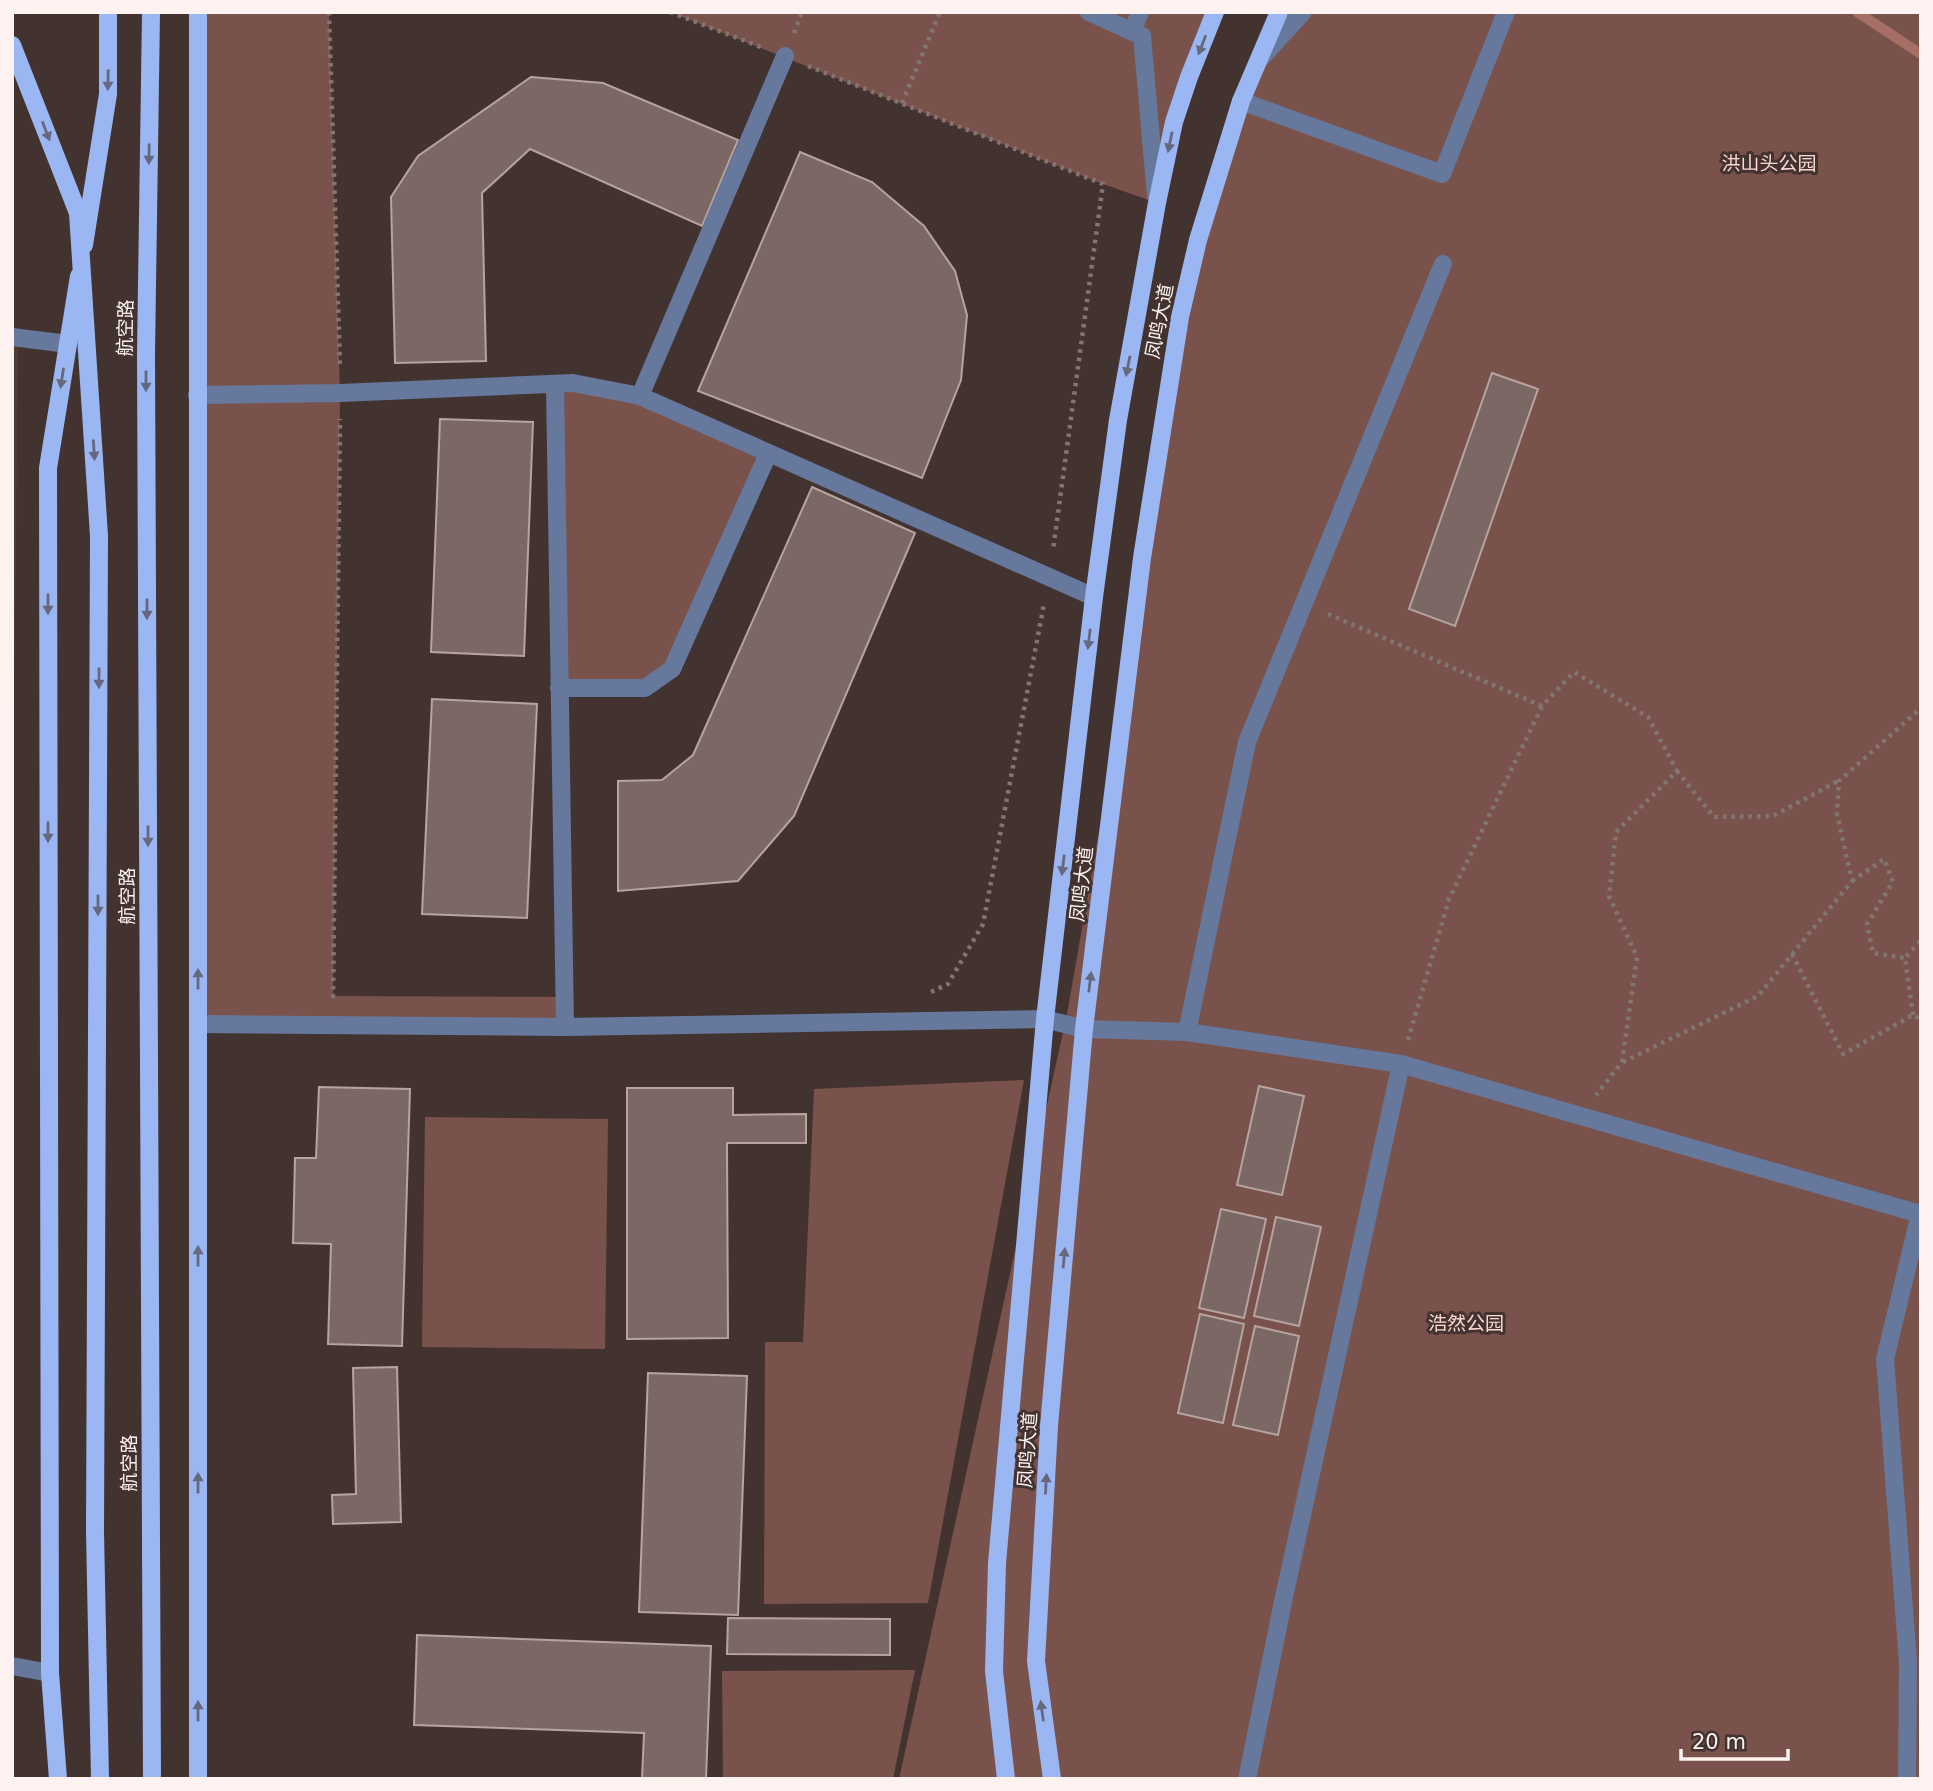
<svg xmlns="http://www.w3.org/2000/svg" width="1933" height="1791" viewBox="0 0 1933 1791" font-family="'DejaVu Sans','Noto Sans SC',sans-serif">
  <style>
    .built { fill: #523b37 }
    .green { fill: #79524b }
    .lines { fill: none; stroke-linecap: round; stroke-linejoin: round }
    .stream { stroke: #a76e65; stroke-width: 10 }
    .building { fill: #7b6865; stroke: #b7a39f; stroke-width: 2 }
    .path { stroke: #837572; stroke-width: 4.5; stroke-dasharray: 3.5 5; stroke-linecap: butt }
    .minor { stroke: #67789d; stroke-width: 18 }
    .major { stroke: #9bb7f3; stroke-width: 18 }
    .major-bridge { stroke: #9bb7f3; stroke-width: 18 }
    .oneway { fill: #66687e }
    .labels { text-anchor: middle; stroke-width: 6; stroke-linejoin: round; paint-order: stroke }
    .park-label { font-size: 19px; fill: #fcd7d1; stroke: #433330 }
    .street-label { font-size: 19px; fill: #fdf2f0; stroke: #433330 }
  </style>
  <rect width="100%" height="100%" fill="#433330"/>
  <path class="built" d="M12 315 18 338 13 821H12Z"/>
  <path class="green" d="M198 12H329L340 393 333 996 564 997 565 1027 198 1024Z
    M670 12H1215L1157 203 1103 184Z
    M1277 12H1921V1779H899L1067 1014 1199 260Z
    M555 384 640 396 768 454 672 669 645 688H559Z
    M1024 1080 928 1603 764 1604 765 1342H803L814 1089Z
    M425 1117 608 1119 605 1349 422 1347Z
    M915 1670 893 1779H723L722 1671Z"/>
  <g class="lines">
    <path class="stream" d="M1857 12 1921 54"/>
  </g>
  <path class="building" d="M531 77 603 83 738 140 702 226 530 149 482 193 486 361 395 363 391 197 418 156Z
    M800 152 872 182 924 226 955 271 967 315 961 380 922 478 698 391Z
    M1492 373 1538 389 1455 626 1409 609Z
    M440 419 533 422 524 656 431 652Z
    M812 487 915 533 794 816 738 881 618 891V781L662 780 693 755Z
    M432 699 537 704 527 918 422 914Z
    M1259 1086 1304 1096 1282 1195 1237 1185Z
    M319 1087 410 1089 402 1346 328 1344 331 1244 293 1243 295 1158H316Z
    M627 1088H733V1115L806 1114V1143H727L728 1338 627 1339Z
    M1221 1209 1266 1219 1244 1318 1199 1308Z
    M1276 1217 1321 1227 1299 1326 1254 1316Z
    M1200 1314 1244 1324 1223 1423 1178 1413Z
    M1255 1326 1299 1336 1278 1435 1233 1425Z
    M397 1367 401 1522 333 1524 332 1495 356 1494 353 1368Z
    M648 1373 747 1376 738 1615 639 1612Z
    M728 1618 890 1619V1655L727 1654Z
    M417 1635 711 1646 706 1779H642L644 1733 414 1725Z"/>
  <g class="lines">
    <path class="path" d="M329 12 340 368
      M670 12 761 47
      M794 33 802 12
      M808 66 1103 184 1053 550
      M902 103 940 12
      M1328 614 1542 706 1574 672 1648 717 1677 771 1616 832 1609 896 1637 957 1622 1062 1596 1095
      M1677 771 1714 817 1773 816 1838 781
      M1852 881 1884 859 1893 882 1867 924 1873 953 1905 958
      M1792 954 1843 1054 1913 1015 1921 1019
      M931 992 948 984 983 924 1044 604
      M335 996H333L340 419
      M1913 1015 1905 958 1921 940
      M1408 1040 1449 899 1542 706
      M1623 1062 1758 996 1852 881 1837 814 1839 781 1921 708"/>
    <path class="minor" d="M1089 12 1142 36 1156 196
      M1132 32 1140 12
      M1260 59 1303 12
      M1241 101 1442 174 1506 12
      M12 337 68 344
      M555 384 565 1027
      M197 395 340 393 573 383 640 396 1094 597
      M640 396 785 56
      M559 688H645L672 669 768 454
      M198 1024 565 1027 1045 1019 1084 1029 1187 1032 1401 1064
      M1187 1032 1247 742 1443 264
      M12 1666 50 1673
      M1247 1779 1284 1597 1401 1064 1920 1214 1885 1359 1908 1662 1907 1779"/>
    <path class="major" d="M151 12 146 354 152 1779
      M198 12V1779
      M84 245 108 94V12
      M58 1779 50 1673 48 468 79 276
      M1006 1779 994 1671 997 1563 1045 1019 1094 597 1118 420 1157 203 1174 122 1189 77 1215 12
      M1052 1779 1036 1661 1049 1426 1084 1029 1142 558 1180 317 1198 240 1241 101 1279 12"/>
    <path class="major-bridge" d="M12 45 78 213 99 536 95 1532 100 1779"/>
  </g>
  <defs><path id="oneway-solid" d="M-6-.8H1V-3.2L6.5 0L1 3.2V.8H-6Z" transform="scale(1.75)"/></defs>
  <g class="oneway">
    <use href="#oneway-solid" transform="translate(1202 45) rotate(111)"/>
    <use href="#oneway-solid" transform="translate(108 80) rotate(91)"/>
    <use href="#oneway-solid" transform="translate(46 131) rotate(69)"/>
    <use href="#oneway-solid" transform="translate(1170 142) rotate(102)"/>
    <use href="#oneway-solid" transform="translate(149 154) rotate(91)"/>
    <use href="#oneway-solid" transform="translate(1128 366) rotate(101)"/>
    <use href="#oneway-solid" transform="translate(62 378) rotate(99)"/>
    <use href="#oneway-solid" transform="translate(146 381) rotate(90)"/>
    <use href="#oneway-solid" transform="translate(94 450) rotate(86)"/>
    <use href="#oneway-solid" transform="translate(48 604) rotate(90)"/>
    <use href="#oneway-solid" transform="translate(147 609) rotate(90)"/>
    <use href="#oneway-solid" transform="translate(1089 639) rotate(97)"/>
    <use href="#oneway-solid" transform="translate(99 678) rotate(90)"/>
    <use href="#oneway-solid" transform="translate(48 832) rotate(90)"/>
    <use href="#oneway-solid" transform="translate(148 836) rotate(90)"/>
    <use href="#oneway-solid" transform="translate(1063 865) rotate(97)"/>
    <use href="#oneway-solid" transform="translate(98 905) rotate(90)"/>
    <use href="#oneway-solid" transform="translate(198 979) rotate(-90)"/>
    <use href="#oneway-solid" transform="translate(1090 982) rotate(-83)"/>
    <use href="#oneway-solid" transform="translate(198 1256) rotate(-90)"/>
    <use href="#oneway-solid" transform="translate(1064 1258) rotate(-85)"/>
    <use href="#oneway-solid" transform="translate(198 1483) rotate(-90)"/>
    <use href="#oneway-solid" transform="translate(1046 1484) rotate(-87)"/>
    <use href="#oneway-solid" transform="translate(198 1711) rotate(-90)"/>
    <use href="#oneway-solid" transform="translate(1042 1711) rotate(-98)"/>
  </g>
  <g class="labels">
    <g class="park-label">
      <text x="1769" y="170">洪山头公园</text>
      <text x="1466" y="1330">浩然公园</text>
    </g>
    <g class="street-label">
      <text transform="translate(1159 321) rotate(-79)" y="7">凤鸣大道</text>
      <text transform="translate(125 328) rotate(-89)" y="7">航空路</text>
      <text transform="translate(1081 884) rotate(-83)" y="7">凤鸣大道</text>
      <text transform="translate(127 896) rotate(-90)" y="7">航空路</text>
      <text transform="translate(1027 1450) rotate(-86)" y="7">凤鸣大道</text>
      <text transform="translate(129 1463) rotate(-90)" y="7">航空路</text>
    </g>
  </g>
  <rect width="1933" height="1791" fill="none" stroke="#fdf2f0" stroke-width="28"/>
  <path d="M1681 1749v10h107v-10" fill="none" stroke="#fdf2f0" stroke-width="3.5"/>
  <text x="1692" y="1749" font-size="21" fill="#fdf2f0" stroke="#433330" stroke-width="5" paint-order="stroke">20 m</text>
</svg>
